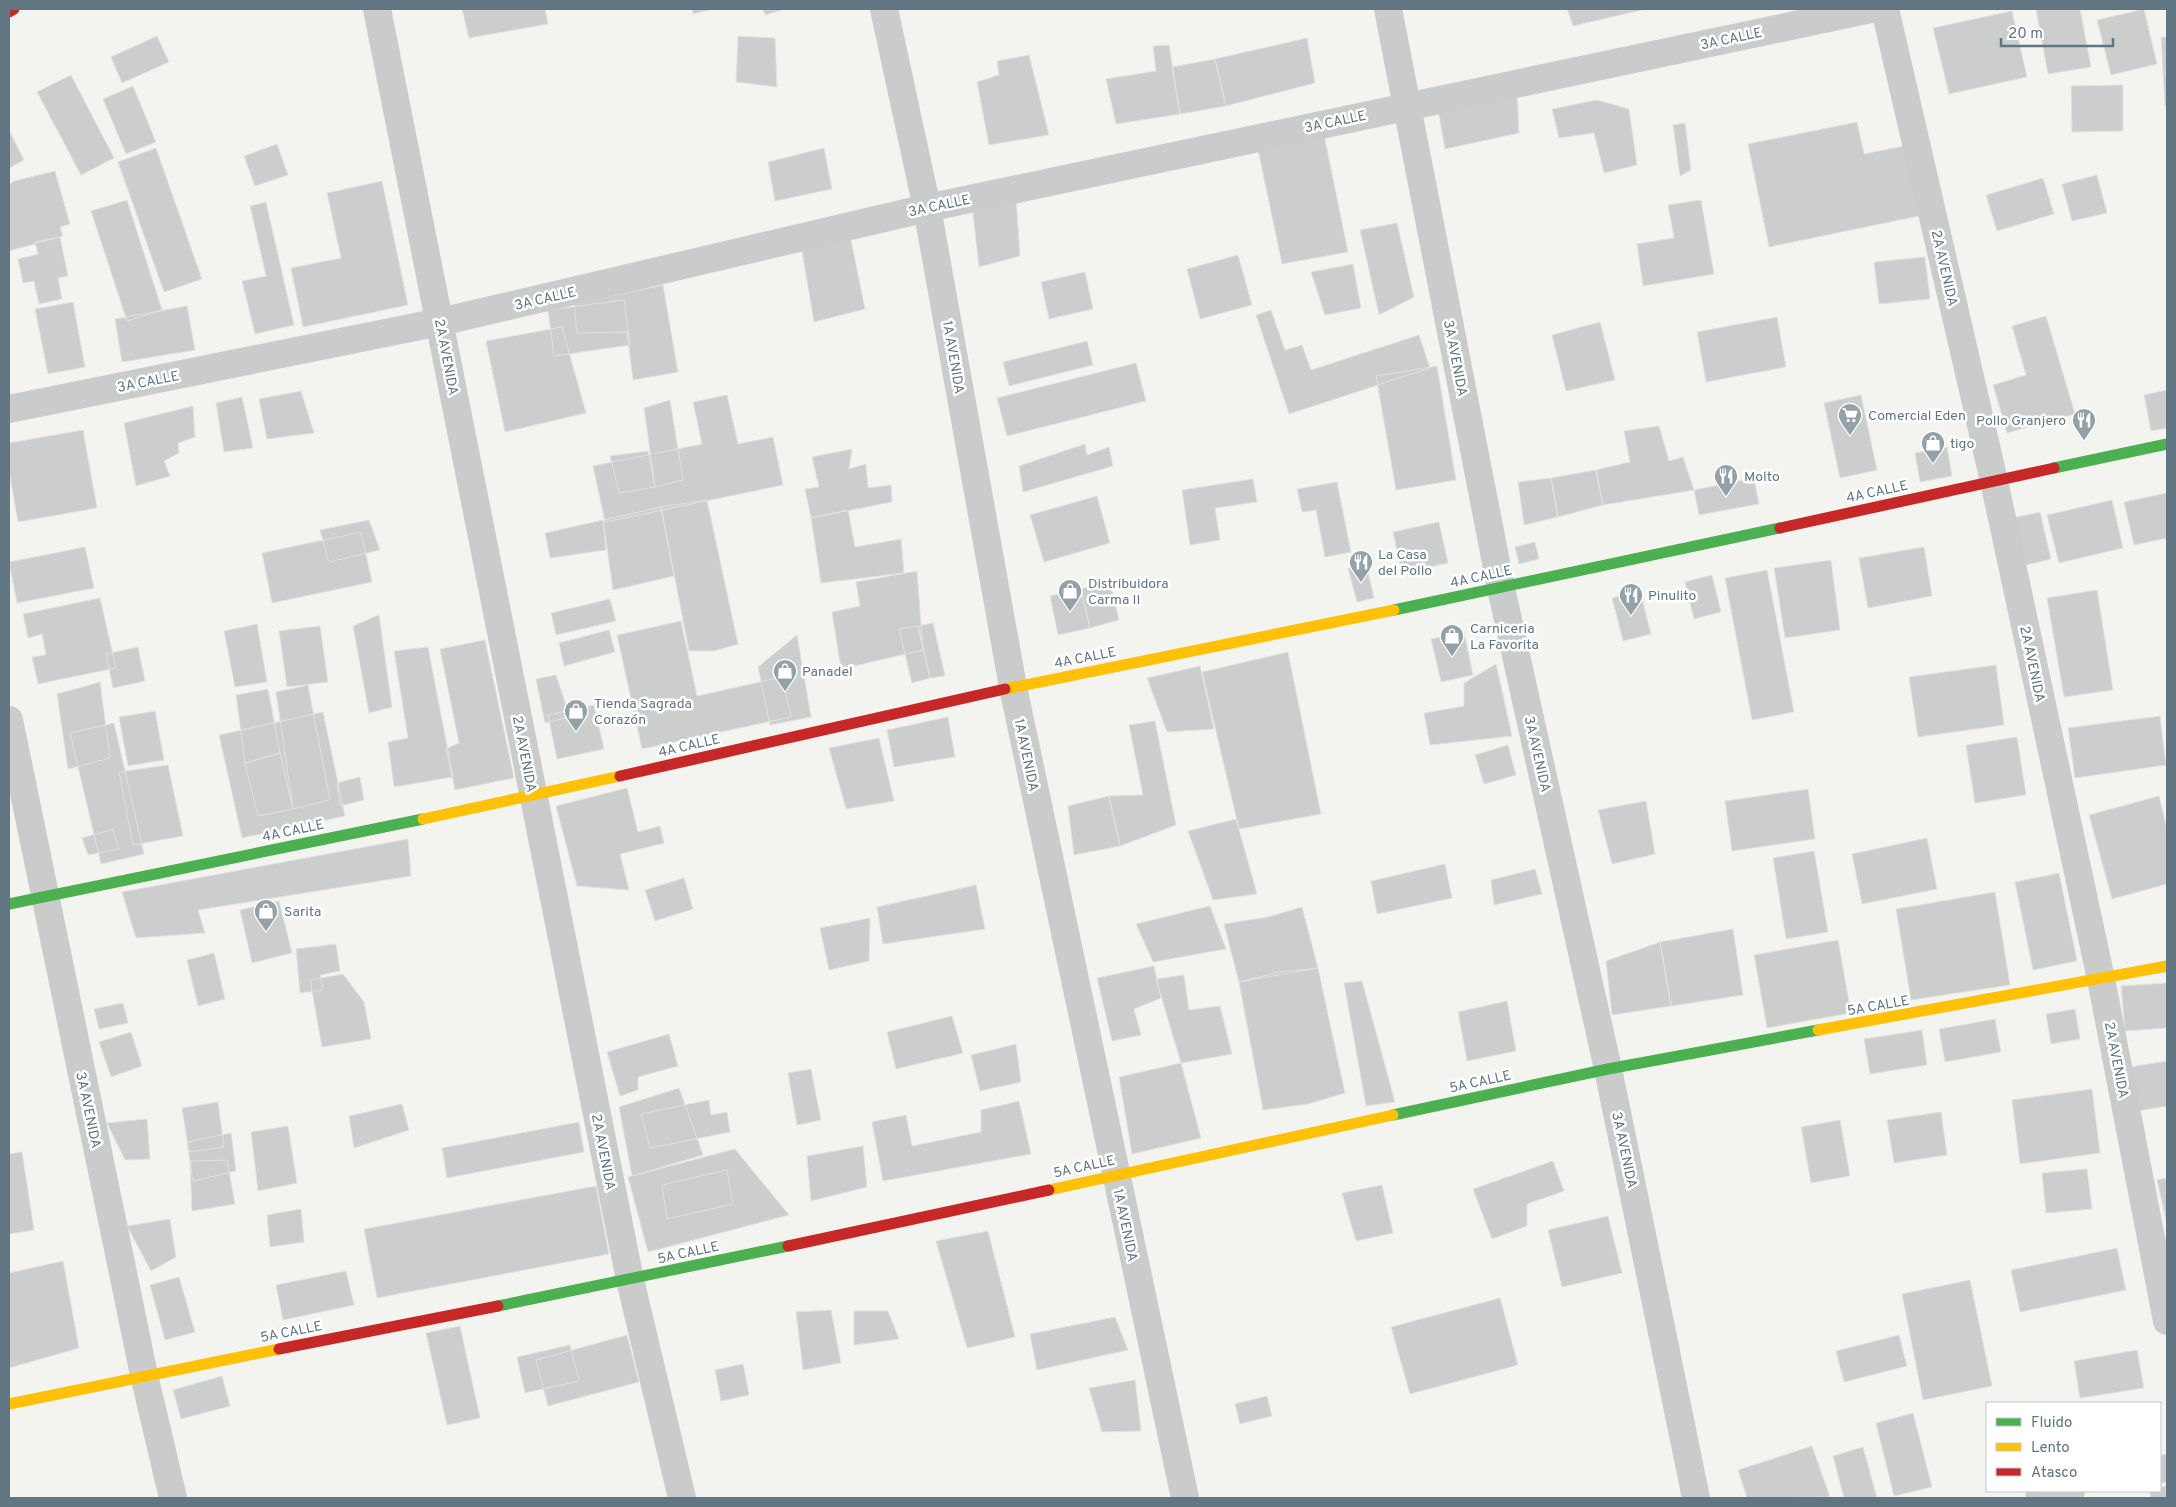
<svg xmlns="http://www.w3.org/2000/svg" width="2176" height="1507" viewBox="0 0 2176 1507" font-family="Overpass,sans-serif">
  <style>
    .building { fill: #cbcecd; stroke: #e2e2e0 }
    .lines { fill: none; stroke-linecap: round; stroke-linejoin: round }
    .street { stroke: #cacbcb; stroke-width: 28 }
    .fast { stroke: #4caf50; stroke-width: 11 }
    .slow { stroke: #ffc107; stroke-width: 11 }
    .jam { stroke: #c62828; stroke-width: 11 }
    .labels { text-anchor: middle; stroke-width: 5; stroke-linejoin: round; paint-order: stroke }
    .street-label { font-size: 14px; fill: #607683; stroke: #fff }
    .poi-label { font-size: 14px; fill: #607683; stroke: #fff; text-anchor: start }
  </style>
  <rect width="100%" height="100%" fill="#f3f3f0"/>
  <path class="building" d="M462 9H545L548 24 469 38Z
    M692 9H713L693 14Z
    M763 9H785L765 15Z
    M1567 9H1646L1573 26Z
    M2036 9H2080L2091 67 2048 74Z
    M2144 9 2157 64 2111 75 2097 20Z
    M2012 11 2027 77 1949 94 1933 28Z
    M157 36 169 62 122 83 111 57Z
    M738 36 775 38 777 87 736 82Z
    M2161 37H2167V106H2165Z
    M1307 38 1315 83 1226 106 1215 59Z
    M1169 45 1180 114 1116 124 1106 79 1156 71 1153 46Z
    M1029 55 1049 135 989 145 977 82 999 75 997 61Z
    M1215 59 1226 106 1180 114 1172 67Z
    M71 75 114 158 81 175 37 92Z
    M2123 85V131L2072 132 2071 86Z
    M133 86 156 142 126 154 103 99Z
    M1517 89 1519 133 1445 149 1437 104Z
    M1597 100 1629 109 1637 165 1604 173 1594 133 1559 138 1552 109Z
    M1857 122 1864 154 1904 146 1919 216 1769 247 1748 144Z
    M1685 123 1691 170 1680 176 1673 125Z
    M9 130 24 160 9 168Z
    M1323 130 1348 252 1282 264 1257 145Z
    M277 144 288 175 255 186 244 156Z
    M156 148 202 279 164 292 118 162Z
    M824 148 832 189 775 201 768 162Z
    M55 171 70 224 60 227 63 236 9 251V185L14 181Z
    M2097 175 2107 213 2072 221 2062 184Z
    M2043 178 2054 214 1997 231 1986 195Z
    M382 181 408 305 303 327 291 268 341 258 327 193Z
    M1016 198 1020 256 979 267 972 206Z
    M127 200 162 310 127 321 91 211Z
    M1701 200 1714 274 1643 286 1637 244 1674 238 1668 205Z
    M266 202 294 325 255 334 242 281 266 276 250 206Z
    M1397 223 1414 297 1379 315 1360 230Z
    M849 230 865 309 814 322 800 240Z
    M60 237 68 276 58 278 62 299 39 304 34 281 23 283 18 259 38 254 35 242Z
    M1238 255 1252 305 1200 319 1187 269Z
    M1925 257 1930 299 1879 304 1874 262Z
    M1353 264 1361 308 1325 315 1311 272Z
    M1085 272 1093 309 1049 319 1041 282Z
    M663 285 678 372 633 380 627 332 577 333 574 304Z
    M624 300 630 345 554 356 548 310Z
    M73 302 85 367 48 374 35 309Z
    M187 306 195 350 122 362 115 319Z
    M1271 310 1285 350 1302 345 1311 370 1419 335 1430 368 1289 414 1256 315Z
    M2046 316 2075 414 2007 433 1993 385 2026 375 2012 326Z
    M1777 317 1786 367 1706 382 1697 332Z
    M1600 322 1615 380 1566 391 1552 335Z
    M562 327 586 413 505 432 486 341Z
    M1087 341 1093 365 1009 386 1003 362Z
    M1136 363 1146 401 1007 436 997 398Z
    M1437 366 1456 480 1396 490 1376 376Z
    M2167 390V428L2151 431 2144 395Z
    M301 391 314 433 267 439 259 399Z
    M727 395 738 444 773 437 783 485 605 522 593 466 702 444 693 402Z
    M1861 395 1877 470 1840 478 1824 403Z
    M242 397 253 448 224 452 216 403Z
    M670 400 683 480 655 487 644 408Z
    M193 406 195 437 178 443 179 453 164 461 170 476 136 486 124 423Z
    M1659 426 1669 461 1683 457 1694 490 1603 505 1596 470 1630 462 1624 431Z
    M83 430 97 508 18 522 9 471V443Z
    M1085 444 1087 455 1109 447 1113 466 1023 492 1019 466Z
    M1947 447 1952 476 1920 482 1915 453Z
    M852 449 849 469 866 464 868 488 891 485 892 502 811 518 805 489 819 487 812 457Z
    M648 451 655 487 619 493 610 456Z
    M1596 470 1603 505 1558 517 1551 478Z
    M1551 478 1558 517 1524 525 1518 482Z
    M1754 478 1759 504 1699 515 1694 490Z
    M1253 479 1257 502 1215 508 1220 540 1190 545 1182 490Z
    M1337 482 1351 552 1325 557 1316 510 1302 512 1297 489Z
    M2167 493V538L2134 545 2124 502Z
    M1097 496 1110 543 1044 562 1030 515Z
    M707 500 738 644 714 651H689L661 507Z
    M2112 500 2123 548 2059 563 2047 515Z
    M661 507 674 576 613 590 603 520Z
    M848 510 855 547 901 539 904 573 821 583 811 518Z
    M2040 512 2051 559 2018 567 2007 519Z
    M369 520 380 550 329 562 320 530Z
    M603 520 606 550 550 558 545 533Z
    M1439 522 1448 563 1402 573 1393 532Z
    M361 532 372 582 272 603 262 553Z
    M1535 542 1539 559 1519 564 1515 547Z
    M85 547 94 588 17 603 9 562Z
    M1924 547 1932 596 1868 608 1859 558Z
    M1831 560 1840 630 1785 638 1774 568Z
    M1366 563 1374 598 1357 602 1348 568Z
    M1767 570 1794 712 1752 720 1725 578Z
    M917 571 923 650 841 669 832 612 860 606 856 582Z
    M1712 575 1721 612 1694 619 1685 582Z
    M1110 581 1119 620 1090 628 1081 589Z
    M1081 589 1090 628 1058 635 1050 596Z
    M2097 590 2113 690 2064 697 2047 598Z
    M1640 591 1651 634 1623 641 1612 598Z
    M100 598 116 668 38 684 32 657 46 655 42 634 28 638 23 614Z
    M610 599 616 621 556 635 551 613Z
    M379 615 392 707 369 713 353 626Z
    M681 621 697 696 782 677 791 717 642 749 617 635Z
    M933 623 945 676 930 678 918 626Z
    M257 624 267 682 235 687 224 631Z
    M320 626 328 682 287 687 279 631Z
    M918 626 930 678 912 683 899 629Z
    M609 630 615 652 564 666 559 643Z
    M1464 632 1473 675 1441 682 1431 639Z
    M797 635 811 717 770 725 758 667Z
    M485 640 514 778 455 790 446 749 459 743 440 649Z
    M138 647 145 681 113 688 106 654Z
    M428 647 453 777 394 787 388 742 408 738 394 651Z
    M1288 652 1321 814 1239 829 1202 672Z
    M1496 664 1512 736 1430 745 1424 713 1464 706V683Z
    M1996 665 2004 725 1918 737 1909 677Z
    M1200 666 1214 729 1167 732 1147 678Z
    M556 675 570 717 545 723 536 679Z
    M100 682 110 758 68 769 57 694Z
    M308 685 330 800 293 809 276 692Z
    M268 689 280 753 245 763 236 695Z
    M594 705 604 749 557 759 548 715Z
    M155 711 164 760 128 766 119 717Z
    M323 712 345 816 242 838 219 735Z
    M2160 716 2166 765 2075 778 2068 728Z
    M948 717 955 757 894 767 887 730Z
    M1155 721 1176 825 1120 846 1109 796 1143 795 1129 725Z
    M114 723 144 854 101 864 70 733Z
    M2017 737 2026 795 1975 803 1966 745Z
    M879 738 894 801 846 809 829 748Z
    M1508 745 1516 775 1484 784 1475 755Z
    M280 753 293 809 258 816 245 763Z
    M168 765 183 836 133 845 119 772Z
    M360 777 364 800 340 806 337 783Z
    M627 788 638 832 660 826 664 843 620 854 629 890 577 886 556 806Z
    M1808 789 1815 839 1732 851 1725 801Z
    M1109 796 1120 846 1074 855 1068 806Z
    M2159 796 2167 829V884L2112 899 2089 815Z
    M1646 801 1655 854 1612 864 1598 810Z
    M1236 819 1257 894 1213 900 1188 831Z
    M113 829 119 849 88 855 82 838Z
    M1927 838 1937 889 1862 904 1852 854Z
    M408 839 411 876 198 910 205 933 136 938 122 892Z
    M1814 851 1828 932 1786 939 1773 858Z
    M1445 864 1452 898 1377 914 1371 881Z
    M1535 869 1542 894 1494 905 1491 880Z
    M2059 873 2077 961 2033 970 2015 882Z
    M684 878 693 909 655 921 645 890Z
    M976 885 985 929 883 944 877 907Z
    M1995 892 2010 985 1911 1000 1896 909Z
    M279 901 292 953 252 963 240 910Z
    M1210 906 1226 949 1153 962 1136 924Z
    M1302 907 1318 968 1239 982 1224 924 1268 917Z
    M870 918 869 961 829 970 820 928Z
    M1733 929 1743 995 1671 1006 1660 942Z
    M1838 940 1851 1013 1767 1028 1754 955Z
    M1660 942 1671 1006 1612 1015 1606 961Z
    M336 944 340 971 320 975 323 990 300 993 296 949Z
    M214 953 225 999 198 1006 187 960Z
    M1154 966 1161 998 1134 1009 1141 1035 1112 1041 1097 978Z
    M1318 968 1345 1093 1308 1104 1263 1110 1239 982 1279 972Z
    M343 974 364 1002 371 1039 322 1047 310 980Z
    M1184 975 1189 1010 1220 1006 1232 1054 1181 1063 1156 979Z
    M1362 981 1395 1102 1366 1106 1344 983Z
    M2167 983V1028L2125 1031 2121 986Z
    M1507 1001 1516 1051 1467 1061 1458 1012Z
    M123 1003 128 1023 99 1029 94 1009Z
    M2075 1009 2080 1039 2051 1044 2046 1014Z
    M952 1016 963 1053 896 1069 887 1032Z
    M1995 1019 2001 1052 1945 1062 1939 1029Z
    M1922 1030 1927 1065 1870 1074 1864 1039Z
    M131 1032 142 1066 111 1077 99 1042Z
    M669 1034 678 1066 638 1077V1090L620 1096 607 1052Z
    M1016 1044 1021 1082 980 1091 971 1055Z
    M2167 1061V1106L2137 1111 2130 1067Z
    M1181 1063 1201 1138 1132 1154 1119 1077Z
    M811 1069 821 1120 797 1125 788 1073Z
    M679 1088 703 1155 632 1176 619 1107Z
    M2092 1089 2100 1153 2020 1164 2012 1100Z
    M709 1100 711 1115 727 1112 730 1132 650 1148 641 1114Z
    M1019 1101 1031 1154 883 1181 872 1122 906 1115 912 1146 981 1132V1110Z
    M218 1102 224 1147 189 1152 182 1108Z
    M402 1104 409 1130 354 1148 349 1116Z
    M1941 1112 1947 1155 1894 1163 1887 1120Z
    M147 1119 150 1159 125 1160 107 1123Z
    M1840 1120 1850 1176 1811 1183 1801 1127Z
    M579 1122 584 1152 447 1178 442 1148Z
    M288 1126 297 1183 258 1191 251 1132Z
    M231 1133 236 1171 193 1181 187 1142Z
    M863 1146 867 1187 811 1201 807 1156Z
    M735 1149 789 1215 648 1252 628 1177Z
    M22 1152 34 1230 9 1234V1154Z
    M227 1160 235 1204 192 1211 190 1161Z
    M1553 1161 1564 1191 1527 1204V1226L1492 1239 1473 1189Z
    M2087 1169 2092 1209 2046 1213 2042 1173Z
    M727 1170 733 1204 667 1219 662 1185Z
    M2167 1178V1224L2157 1180Z
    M1382 1185 1393 1233 1356 1241 1342 1193Z
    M596 1186 609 1254 377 1298 364 1229Z
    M301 1209 304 1242 270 1247 267 1215Z
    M1608 1216 1622 1273 1562 1287 1548 1230Z
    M170 1219 176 1257 151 1271 127 1226Z
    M988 1231 1015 1337 967 1348 936 1241Z
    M2117 1248 2126 1290 2020 1312 2011 1270Z
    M63 1261 79 1348 9 1368V1273Z
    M346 1271 354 1305 283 1320 276 1285Z
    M179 1277 195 1332 165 1340 150 1285Z
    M1970 1280 1992 1386 1923 1400 1902 1294Z
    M1500 1298 1518 1365 1410 1394 1391 1327Z
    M831 1310 841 1363 803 1370 796 1312Z
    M854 1311H888L899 1339 854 1345Z
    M1115 1317 1128 1350 1037 1370 1030 1334Z
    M460 1326 480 1418 447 1425 426 1333Z
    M627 1335 639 1382 548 1406 536 1360Z
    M1899 1335 1907 1366 1844 1382 1836 1351Z
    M570 1345 579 1381 525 1393 517 1357Z
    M2137 1350 2144 1388 2080 1398 2074 1361Z
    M743 1364 749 1395 721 1401 715 1370Z
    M222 1376 230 1406 181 1419 173 1390Z
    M1135 1380 1141 1431 1102 1432 1089 1388Z
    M1267 1396 1272 1416 1240 1424 1235 1404Z
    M1913 1413 1932 1487 1894 1496 1876 1423Z
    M1812 1446 1830 1497 1747 1498 1738 1470Z
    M1863 1447 1877 1498H1844L1833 1456Z
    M2167 1486V1498H2151L2149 1491H2160V1487Z"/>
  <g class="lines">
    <path class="street" d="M377 9 630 1280 682 1498
      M884 9 927 208 1013 687 1185 1498
      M1388 9 1501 588 1608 1069 1696 1498
      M1885 9 1994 481 2101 979 2167 1321
      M9 409 440 322 927 208 1871 9
      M9 720 144 1375 173 1498
      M2160 1469 2167 1468
      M2039 1498 2071 1491"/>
    <path class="fast" d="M2054 468 2167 444
      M1394 610 1780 528
      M9 904 423 819
      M1393 1115 1608 1069 1818 1030
      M498 1306 788 1246"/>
    <path class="slow" d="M1005 689 1394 610
      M423 819 620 776
      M1818 1030 2167 966
      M1049 1190 1393 1115
      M9 1404 279 1349"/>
    <path class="jam" d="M9 12 14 9
      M1780 528 2054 468
      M620 776 1005 689
      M788 1246 1049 1190
      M279 1349 498 1306"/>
  </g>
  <defs>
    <g id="supermarket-pin" transform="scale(1.25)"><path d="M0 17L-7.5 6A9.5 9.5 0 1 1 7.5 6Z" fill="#93a2a9" stroke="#fff"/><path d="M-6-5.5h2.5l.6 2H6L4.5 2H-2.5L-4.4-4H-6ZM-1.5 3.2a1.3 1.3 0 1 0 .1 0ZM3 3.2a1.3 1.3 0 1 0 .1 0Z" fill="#fff"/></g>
    <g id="restaurant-pin" transform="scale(1.25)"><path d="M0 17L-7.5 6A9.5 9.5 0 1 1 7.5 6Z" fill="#93a2a9" stroke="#fff"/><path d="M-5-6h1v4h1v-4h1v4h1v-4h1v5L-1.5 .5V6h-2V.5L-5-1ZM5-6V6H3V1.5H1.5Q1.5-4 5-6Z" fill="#fff"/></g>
    <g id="shop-pin" transform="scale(1.25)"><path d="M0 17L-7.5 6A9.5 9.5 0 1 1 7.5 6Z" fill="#93a2a9" stroke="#fff"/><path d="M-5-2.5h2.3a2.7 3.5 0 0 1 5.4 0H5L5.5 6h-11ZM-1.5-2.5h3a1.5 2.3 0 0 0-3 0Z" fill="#fff"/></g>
  </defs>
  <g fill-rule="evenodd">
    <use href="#supermarket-pin" x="1850" y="415"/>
    <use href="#restaurant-pin" x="2084" y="420"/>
    <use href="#shop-pin" x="1933" y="443"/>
    <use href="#restaurant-pin" x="1726" y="476"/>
    <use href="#restaurant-pin" x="1361" y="562"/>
    <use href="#shop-pin" x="1070" y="591"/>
    <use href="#restaurant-pin" x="1631" y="595"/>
    <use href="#shop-pin" x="1452" y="636"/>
    <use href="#shop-pin" x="785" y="671"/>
    <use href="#shop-pin" x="576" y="711"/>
    <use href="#shop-pin" x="266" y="911"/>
  </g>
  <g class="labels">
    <g class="street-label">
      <text transform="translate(1731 38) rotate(-12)" y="5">3A CALLE</text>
      <text transform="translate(1335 121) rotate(-12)" y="5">3A CALLE</text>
      <text transform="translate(939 205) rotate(-12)" y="5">3A CALLE</text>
      <text transform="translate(1945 268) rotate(77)" y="5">2A AVENIDA</text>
      <text transform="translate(545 298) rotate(-13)" y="5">3A CALLE</text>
      <text transform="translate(447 357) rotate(79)" y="5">2A AVENIDA</text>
      <text transform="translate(954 357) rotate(80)" y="5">1A AVENIDA</text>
      <text transform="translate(1456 358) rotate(79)" y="5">3A AVENIDA</text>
      <text transform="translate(148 381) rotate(-11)" y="5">3A CALLE</text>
      <text transform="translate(1877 491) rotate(-12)" y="5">4A CALLE</text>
      <text transform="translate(1481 576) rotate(-12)" y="5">4A CALLE</text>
      <text transform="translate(1085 657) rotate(-11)" y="5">4A CALLE</text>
      <text transform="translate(2033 664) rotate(78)" y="5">2A AVENIDA</text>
      <text transform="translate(689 745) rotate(-13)" y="5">4A CALLE</text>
      <text transform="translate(525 754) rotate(79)" y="5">2A AVENIDA</text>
      <text transform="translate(1538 754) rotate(77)" y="5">3A AVENIDA</text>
      <text transform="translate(1027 755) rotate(78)" y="5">1A AVENIDA</text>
      <text transform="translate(293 830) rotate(-12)" y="5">4A CALLE</text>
      <text transform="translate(1878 1005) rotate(-10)" y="5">5A CALLE</text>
      <text transform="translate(2117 1060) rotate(79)" y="5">2A AVENIDA</text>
      <text transform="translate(1480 1081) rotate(-12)" y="5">5A CALLE</text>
      <text transform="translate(89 1110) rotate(78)" y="5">3A AVENIDA</text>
      <text transform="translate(1625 1150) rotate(78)" y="5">3A AVENIDA</text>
      <text transform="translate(604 1152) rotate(79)" y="5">2A AVENIDA</text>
      <text transform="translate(1084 1166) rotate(-12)" y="5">5A CALLE</text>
      <text transform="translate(1126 1225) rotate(78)" y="5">1A AVENIDA</text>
      <text transform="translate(688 1252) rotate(-12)" y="5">5A CALLE</text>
      <text transform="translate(291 1331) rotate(-11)" y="5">5A CALLE</text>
    </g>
    <g class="poi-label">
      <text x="1868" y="420">Comercial Eden</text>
      <text x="2066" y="425" text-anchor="end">Pollo Granjero</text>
      <text x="1950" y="448">tigo</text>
      <text x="1744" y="481">Molto</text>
      <text x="1378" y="559">La Casa<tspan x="1378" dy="16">del Pollo</tspan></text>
      <text x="1088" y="588">Distribuidora<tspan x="1088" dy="16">Carma II</tspan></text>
      <text x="1648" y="600">Pinulito</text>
      <text x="1470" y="633">Carniceria<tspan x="1470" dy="16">La Favorita</tspan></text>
      <text x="802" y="676">Panadel</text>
      <text x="594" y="708">Tienda Sagrada<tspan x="594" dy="16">Corazón</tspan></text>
      <text x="284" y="916">Sarita</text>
    </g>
  </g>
  <rect width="2176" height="1507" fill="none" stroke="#607683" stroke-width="20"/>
  <rect x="1986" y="1402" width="175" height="90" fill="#ffffff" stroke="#bfc8cd"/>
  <rect x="1996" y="1418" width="25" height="8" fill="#4caf50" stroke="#bfc8cd"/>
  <text x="2031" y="1427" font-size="15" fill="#607683">Fluido</text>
  <rect x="1996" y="1443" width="25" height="8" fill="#ffc107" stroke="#bfc8cd"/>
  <text x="2031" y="1452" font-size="15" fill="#607683">Lento</text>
  <rect x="1996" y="1468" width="25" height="8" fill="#c62828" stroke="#bfc8cd"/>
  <text x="2031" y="1477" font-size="15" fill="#607683">Atasco</text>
  <path d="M2001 38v8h112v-8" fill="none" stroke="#607683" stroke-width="2.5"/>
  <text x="2008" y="38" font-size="15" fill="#607683" stroke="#ffffff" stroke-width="4" paint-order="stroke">20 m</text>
</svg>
